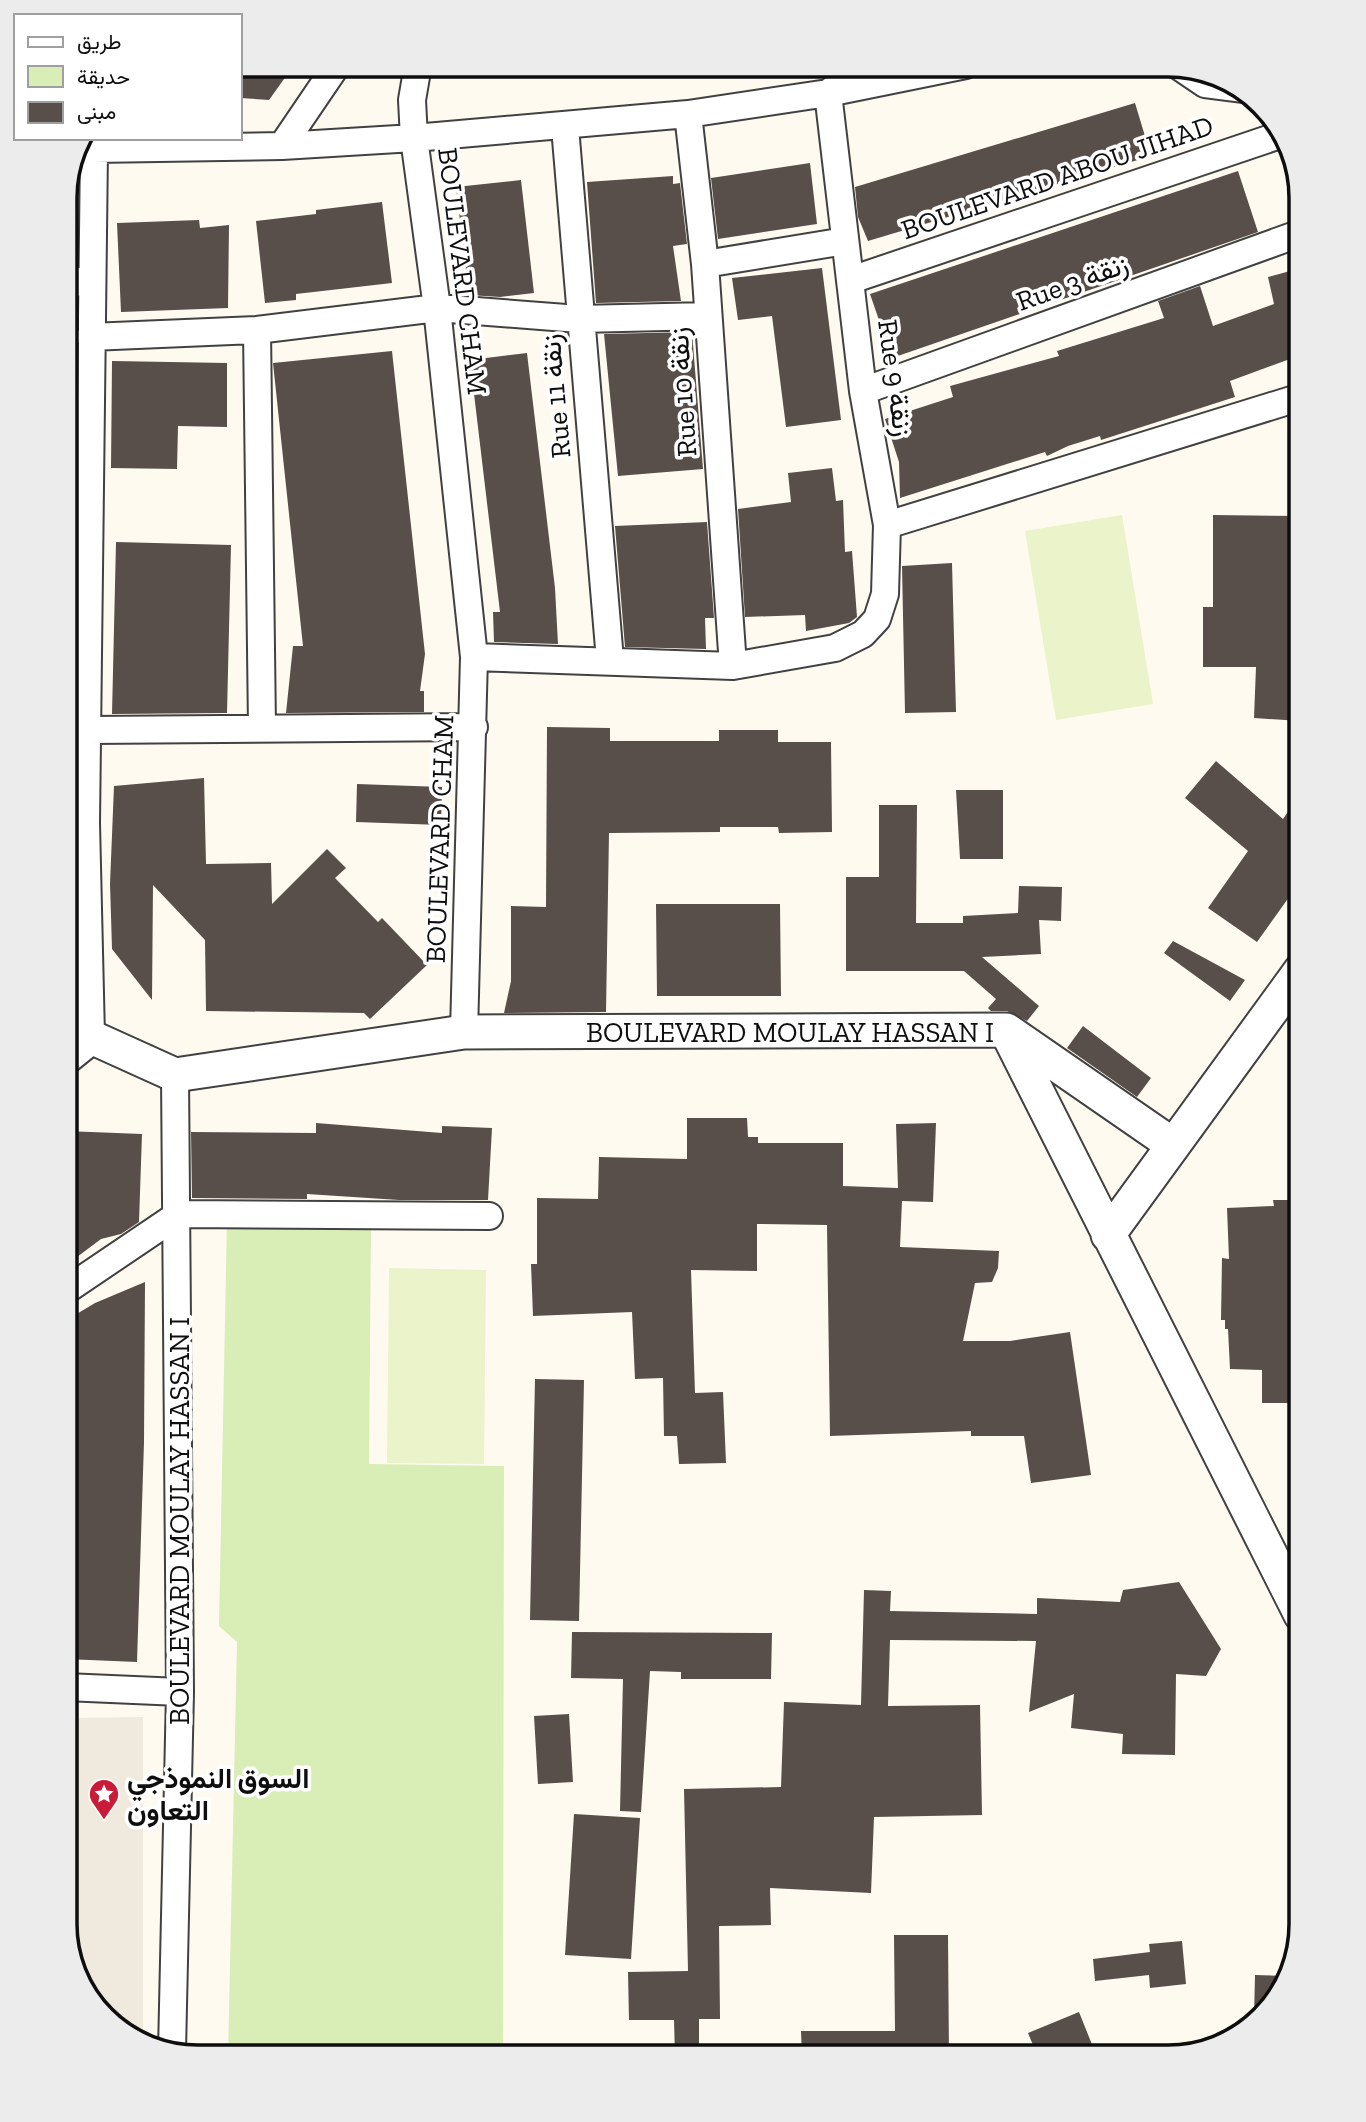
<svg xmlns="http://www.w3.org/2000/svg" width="1366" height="2122" viewBox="0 0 1366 2122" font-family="'Zilla Slab',Vazirmatn,serif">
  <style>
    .green { fill: #d9edb6 }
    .pitch { fill: #eaf3c9 }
    .plaza { fill: #f0e9de }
    .building { fill: #584e4a }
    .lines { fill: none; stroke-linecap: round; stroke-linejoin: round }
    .minor-casing { stroke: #414141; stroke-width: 30 }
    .tertiary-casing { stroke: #414141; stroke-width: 37 }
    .minor { stroke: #fff; stroke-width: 26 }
    .tertiary { stroke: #fff; stroke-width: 33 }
    .labels { text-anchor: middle; stroke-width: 7; stroke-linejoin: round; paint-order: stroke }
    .street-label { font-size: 28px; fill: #0e0e0e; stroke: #fff }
    .poi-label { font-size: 28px; font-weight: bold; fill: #0e0e0e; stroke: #fff; text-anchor: start }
    .rim { fill: none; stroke: #0e0e0e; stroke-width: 3.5 }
  </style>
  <rect width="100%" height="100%" fill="#fffaf0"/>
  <path class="green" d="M227 1218 371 1222 369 1464 504 1466 503 2057H228L237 1642 219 1626Z"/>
  <path class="pitch" d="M1122 515 1153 704 1056 720 1025 531Z
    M389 1268 486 1270 484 1464 387 1463Z"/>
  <path class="plaza" d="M143 1717V2041L124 2035 79 1983 65 1924V1718Z"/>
  <path class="building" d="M240 65H294L269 100 240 98Z
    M1135 103 1151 156 868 241 858 217 855 187Z
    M810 163 817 224 718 239 711 178Z
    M1238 171 1258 232 892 358 870 294Z
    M673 176V184L680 183 687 244 673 246 681 301 596 303 587 182Z
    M521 180 534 293 500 297 469 295 456 187Z
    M382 202 392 283 296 294V300L265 303 256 221 316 214V210Z
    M199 220 200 228 229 225 228 308 121 312 117 223Z
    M822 268 841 420 786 427 772 316 738 320 732 278Z
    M1301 268V355L1230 381 1235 397 1101 440 1100 436 1068 446 1047 456 1045 452 900 498 899 462 885 419 953 397 950 386 1059 356 1057 351 1164 318 1158 301 1200 286 1213 326 1274 304 1268 277Z
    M692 332 703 469 618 476 604 334Z
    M392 351 425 654 420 691H424V712L286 713 293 646H303L273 363Z
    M527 353 555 588 558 644 494 642 493 612H500L470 360Z
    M112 361 227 363V427L178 426 177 469 111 468Z
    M832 468 836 501 843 500 845 552 852 551 857 617 849 623 806 631 805 615 745 617 738 509 791 502 788 473Z
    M1213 515 1301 516V721L1254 718 1256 667H1203V607H1213Z
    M707 522 714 618H705L706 649 625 647 615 526Z
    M116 542 231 545 227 713 112 714Z
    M952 563 956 712 905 713 902 566Z
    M547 727 610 728V741H719V730H778V742H831L832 832 779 833 778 827H720V832L609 833 606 1012 504 1013 511 981V906L546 907Z
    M1216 761 1283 819 1301 793V871L1288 890 1292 893 1257 942 1208 908 1248 851 1185 798Z
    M204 778 206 864 271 863 272 904 327 849 346 868 335 878 378 922 382 918 427 965 370 1019 364 1013 206 1011 205 940 153 885 152 1000 112 949 110 884 114 786Z
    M357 784 442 787 441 825 356 822Z
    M956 790H1003V859H960Z
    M879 805H917L916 923H963V916L1018 913 1019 886 1062 887 1061 921 1039 920 1041 954 982 957 1039 1006 1027 1021 1007 1011H991L988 1008 996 999 964 971H846V877H879Z
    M656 904H780L781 996H657Z
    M1173 941 1245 980 1230 1001 1164 953Z
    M1083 1026 1151 1078 1137 1097 1067 1048Z
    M687 1118H747L748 1137H758V1143H843V1186L898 1188 896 1124 936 1123 933 1202 902 1201 900 1247 999 1251 998 1268 992 1282 975 1283 963 1341H1010L1070 1332 1091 1475 1031 1483 1024 1436H971V1431L830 1436 827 1225 757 1224V1271L691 1270 695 1393 723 1392 726 1463 679 1464 677 1436H664L663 1378 635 1379 632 1312 533 1316 531 1264H537V1198L598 1199 599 1157 687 1159Z
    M316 1123 442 1133V1126L492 1128 488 1200H399L307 1194V1199L192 1198 191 1132 316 1133Z
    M65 1131 142 1134 139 1222 121 1234 101 1239 65 1266Z
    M1273 1200H1301V1403H1262V1370L1230 1369 1228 1329H1225V1320H1221L1222 1258 1229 1259 1227 1208 1274 1206Z
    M145 1282 144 1442 137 1662 65 1659V1321L95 1303Z
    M535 1379 584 1380 579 1621 530 1620Z
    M1179 1582 1221 1649 1206 1676 1176 1674 1175 1755 1122 1754 1123 1734 1071 1728 1074 1694 1029 1712 1036 1641 890 1640 888 1706 980 1705 982 1815 874 1817 871 1893 770 1888 771 1925 719 1926 720 2019H699V2057H675L674 2020H629L628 1972 688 1971 684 1789 781 1787 784 1702 861 1705 864 1590 891 1591 890 1611 1037 1614V1598L1120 1602 1123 1590Z
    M572 1632 772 1633 771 1679H681V1672L650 1671 641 1812 620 1811 623 1679 571 1678Z
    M569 1714 573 1782 538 1784 534 1716Z
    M574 1814 640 1818 631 1959 565 1955Z
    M894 1935H948L949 2057H802L801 2031H895Z
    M1182 1941 1186 1984 1150 1988 1149 1975 1095 1981 1093 1959 1150 1952 1149 1944Z
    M1255 1975 1287 1976 1283 1991 1254 2018Z
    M1079 2012 1097 2057H1038L1028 2033Z"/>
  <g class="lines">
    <g class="minor-casing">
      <path id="minor" d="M418 65 412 100 414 138 688 114 828 93 866 65
        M1177 65 1205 84 1244 89
        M688 114 705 264 733 666
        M565 127 610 660
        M282 146 337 65
        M705 264 845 241
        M851 280 1283 134
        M65 286 91 278
        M257 330 262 728
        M90 337 257 330 437 308 579 319 708 316
        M863 391 1301 233
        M887 525 1301 397
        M474 657 733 666 835 648 863 634 877 619 885 594 887 525 863 391 828 93 966 65
        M89 730 474 727
        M91 1037 86 823 94 149 282 146 414 138 437 308 474 657 464 1032
        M65 1291 179 1214 489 1216
        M65 1687 180 1692
        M172 2051 180 1692 175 1075"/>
    </g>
    <g class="tertiary-casing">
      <path id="tertiary" d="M1008 1031 1173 1145
        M65 1058 91 1037 175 1075 464 1032 1006 1030 1301 1615
        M1108 1235 1301 970"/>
    </g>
    <use href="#minor" class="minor"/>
    <use href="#tertiary" class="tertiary"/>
  </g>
  <defs>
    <g id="sight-pin" transform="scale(1.575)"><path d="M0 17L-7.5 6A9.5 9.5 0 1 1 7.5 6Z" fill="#ca1b39" stroke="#fff"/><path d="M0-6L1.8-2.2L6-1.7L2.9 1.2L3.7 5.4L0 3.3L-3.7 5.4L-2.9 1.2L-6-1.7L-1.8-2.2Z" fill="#fff"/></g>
  </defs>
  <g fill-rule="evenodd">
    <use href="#sight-pin" x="104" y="1794"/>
  </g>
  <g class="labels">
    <g class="street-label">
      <text transform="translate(1057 177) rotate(-19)" y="10">BOULEVARD ABOU JIHAD</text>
      <text transform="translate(463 271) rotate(83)" y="10">BOULEVARD CHAM</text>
      <text transform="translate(1072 282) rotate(-20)" y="10">Rue 3 زنقة</text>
      <text transform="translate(896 378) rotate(82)" y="10">Rue 9 زنقة</text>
      <text transform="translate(682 392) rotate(-94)" y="10">Rue 10 زنقة</text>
      <text transform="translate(555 396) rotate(-95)" y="10">Rue 11 زنقة</text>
      <text transform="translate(439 839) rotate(-88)" y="10">BOULEVARD CHAM</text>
      <text x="790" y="1042">BOULEVARD MOULAY HASSAN I</text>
      <text transform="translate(179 1521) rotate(-90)" y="10">BOULEVARD MOULAY HASSAN I</text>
    </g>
    <g class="poi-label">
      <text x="127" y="1788">السوق النموذجي<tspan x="127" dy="32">التعاون</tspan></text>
    </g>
  </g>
  <path d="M0 0H1366V2122H0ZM198 77H1168A121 121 0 0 1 1289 198V1924A121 121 0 0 1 1168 2045H198A121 121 0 0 1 77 1924V198A121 121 0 0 1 198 77Z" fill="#ececec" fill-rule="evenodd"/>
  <path class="rim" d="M198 77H1168A121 121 0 0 1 1289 198V1924A121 121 0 0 1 1168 2045H198A121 121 0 0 1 77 1924V198A121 121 0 0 1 198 77Z"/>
  <rect x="14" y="14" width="228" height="126" fill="#ffffff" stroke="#9f9f9f" stroke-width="2"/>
  <rect x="28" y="37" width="35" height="10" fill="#ffffff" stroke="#9f9f9f" stroke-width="2"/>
  <text x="77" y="49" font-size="21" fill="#0e0e0e">طريق</text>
  <rect x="28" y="66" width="35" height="21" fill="#d9edb6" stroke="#9f9f9f" stroke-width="2"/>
  <text x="77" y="84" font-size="21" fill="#0e0e0e">حديقة</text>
  <rect x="28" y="102" width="35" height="21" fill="#584e4a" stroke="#9f9f9f" stroke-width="2"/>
  <text x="77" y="119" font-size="21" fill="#0e0e0e">مبنى</text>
</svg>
